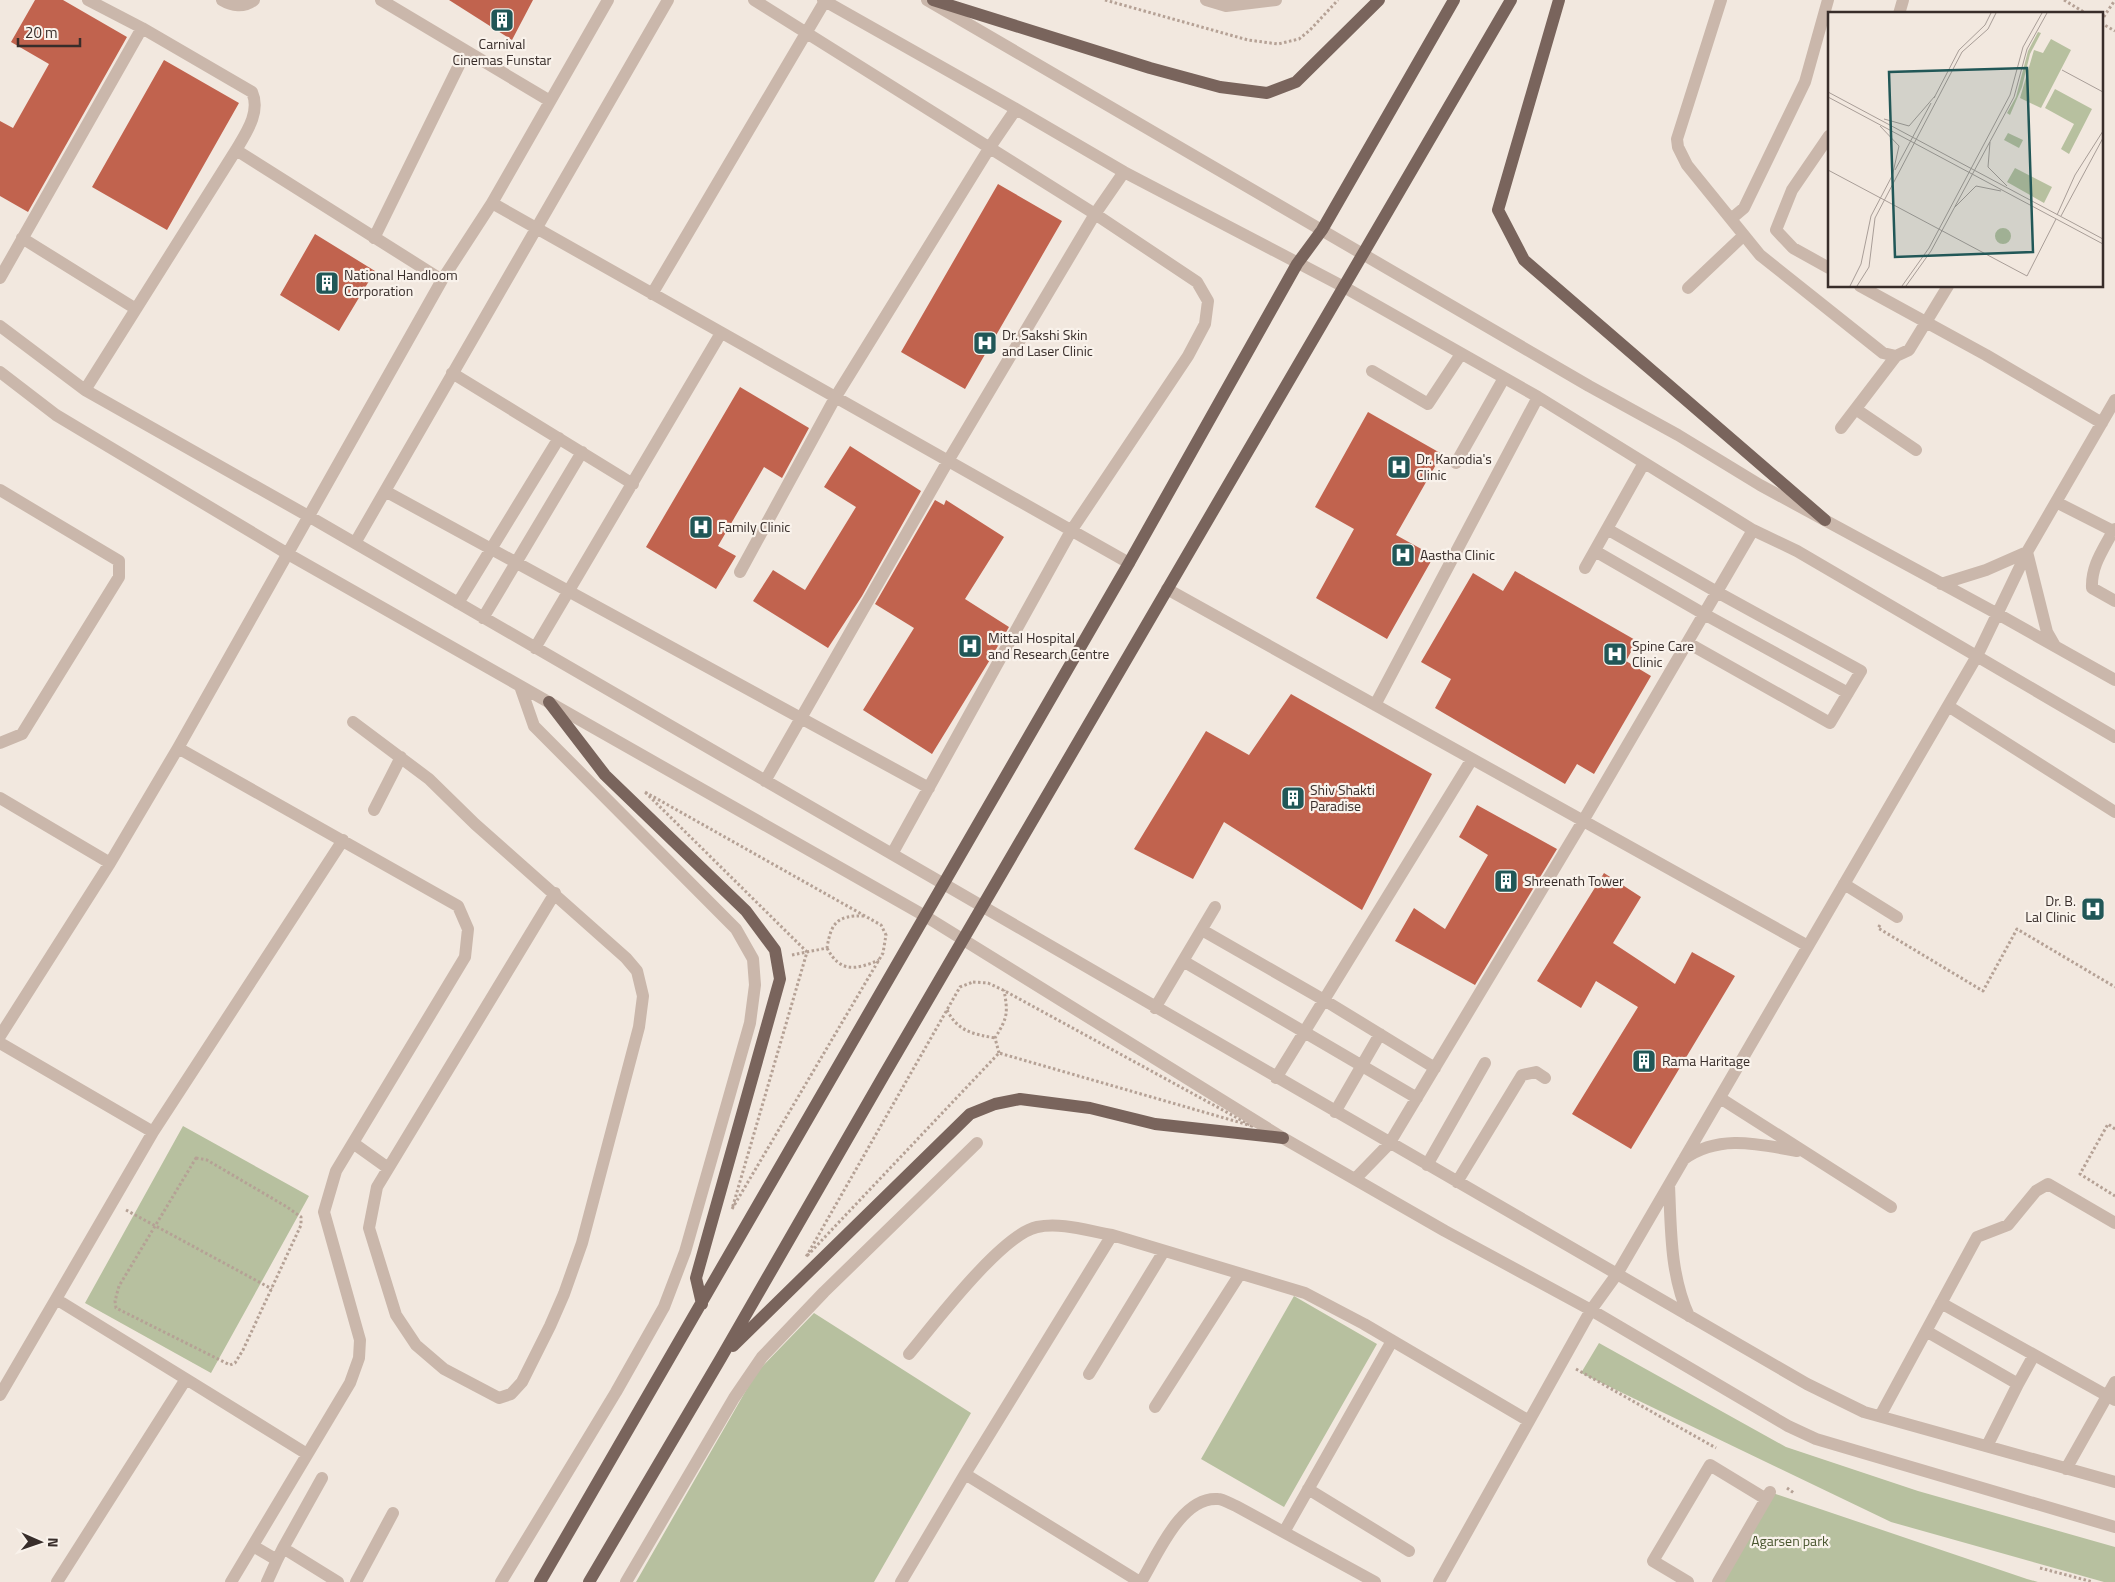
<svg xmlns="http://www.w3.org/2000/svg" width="2115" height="1582" viewBox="0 0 2115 1582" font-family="'Titillium Web',sans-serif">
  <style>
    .green { fill: #b7c09f }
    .building { fill: #c1634e }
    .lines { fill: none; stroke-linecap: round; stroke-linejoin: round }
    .path { stroke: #b5a195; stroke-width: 3; stroke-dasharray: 2.5 2.5; stroke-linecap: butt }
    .minor { stroke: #cab7ab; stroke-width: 12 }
    .major { stroke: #79645c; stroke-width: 12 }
    .labels { text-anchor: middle; stroke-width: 4.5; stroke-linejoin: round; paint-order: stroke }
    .poi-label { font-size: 14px; fill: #382d2a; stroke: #f9f2eb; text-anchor: start }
    .park-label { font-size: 14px; fill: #49552f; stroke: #f9f2eb }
    .inset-road { fill: none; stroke: #a89d97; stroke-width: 1 }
    .view { fill: #215757; fill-opacity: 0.15; stroke: #215757; stroke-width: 2.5 }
    .inset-edge { fill: none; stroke: #382d2a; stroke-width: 2.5 }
  </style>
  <rect width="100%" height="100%" fill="#f2e8df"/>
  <path class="green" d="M183 1126 309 1196 211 1373 85 1303Z
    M1294 1296 1377 1344 1284 1507 1201 1459Z
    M814 1313 971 1413 874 1582H636L756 1373Z
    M1599 1343 1786 1447 1918 1491 2115 1547V1582H2104L1891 1522 1581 1373Z
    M1770 1492 2027 1579 2038 1582H1723Z"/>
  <path class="building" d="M35 0H63L127 37 28 212 0 196V121L13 128 49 64 11 42Z
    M449 0H533L512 40Z
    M164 60 239 103 167 230 92 187Z
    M998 184 1062 221 965 389 901 352Z
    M315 234 375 271 339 331 280 295Z
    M740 387 809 428 782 478 764 467 718 546 736 556 716 589 646 547Z
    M1368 412 1442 454 1396 535 1434 556 1387 639 1316 598 1354 529 1315 507Z
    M850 446 921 491 862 596 828 648 753 601 773 570 805 590 856 507 824 487Z
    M935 500 944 505 946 500 1004 537 965 599 1009 627 988 663 932 754 863 710 914 628 875 604Z
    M1515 571 1637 641 1626 661 1651 676 1594 774 1577 764 1565 784 1435 708 1451 679 1421 662 1473 573 1503 591Z
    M1291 694 1432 774 1362 910 1224 822 1193 879 1134 849 1206 731 1249 755Z
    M1477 805 1557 849 1475 985 1395 941 1414 908 1445 929 1488 855 1459 837Z
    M1604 873 1641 897 1613 943 1675 984 1692 952 1735 976 1631 1149 1572 1114 1638 1007 1596 981 1581 1008 1537 981Z"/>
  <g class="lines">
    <path class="path" d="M1105 0 1248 40 1278 44 1299 39 1310 30 1338 0
      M2064 0 2087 14
      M2101 21 2115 0
      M2101 23 2115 31
      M645 792 881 925 886 935 883 953 732 1209 807 952Z
      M1880 925 1878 928 1983 991 2017 929 2115 987
      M827 948C840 973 856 970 879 960
      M792 955 827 948C831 923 837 915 864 916
      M973 982 988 983 1003 990 1252 1126 999 1053 806 1257 960 987Z
      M947 1010C958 1032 974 1034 995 1038
      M999 1053 995 1038C1008 1017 1008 1013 1004 990
      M2115 1129 2108 1124 2080 1174 2115 1196
      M196 1158 207 1160 287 1207 301 1217V1225L243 1350 235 1363 230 1365 116 1308 115 1301 119 1286Z
      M126 1210 272 1289
      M1576 1369 1716 1448
      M1787 1488 1794 1493
      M2040 1568 2093 1582"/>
    <path class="minor" d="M222 0C232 6 244 8 254 0
      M381 0 550 101
      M754 0 1095 214 1197 282 1208 301 1205 324 1188 356 1071 531 892 854
      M823 0 1016 109 1124 172 1344 287 1538 397 1753 530 1797 551 2115 737
      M927 0 1589 386 1678 435 1760 485 1996 613 2115 680
      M1206 0 1226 6 1276 0
      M1721 0 1677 139 1678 147 1687 165 1760 255 1883 353 1896 356 1909 350 1948 286
      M1899 14 1903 0
      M1829 136 1792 190 1776 230 1793 248 1829 268
      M236 150 442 280
      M492 203 1129 563
      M1731 219 1744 208 1805 82 1828 0
      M22 238 136 309
      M374 238 466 51
      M0 278 142 28 88 0
      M1860 286 1986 355 2102 423
      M1688 288 1744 235
      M652 294 825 1
      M0 326 85 390 310 517 1807 1384 1864 1412 2115 1482
      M1372 371 1428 404 1461 354
      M0 372 56 415 288 554 925 916 1283 1138 1445 1231 1591 1310 1788 1426 1816 1439 2115 1527
      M452 373 633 484
      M85 390 236 150C246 133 261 112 252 92L142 28
      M1857 410 1916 450
      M1841 428 1896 356
      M1456 463 1504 378
      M0 490 119 561V577L22 734 0 743
      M385 491 929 788
      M2056 502 2113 531 2115 529
      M1607 529 1717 592 1861 671 1830 723 1688 643
      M2113 531C2103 550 2091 566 2092 588L2115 601
      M355 543 668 0
      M1595 551 1704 614 1848 693
      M1585 568 1644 463
      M740 572 835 398 990 147 1016 109
      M1941 584 1986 570 2027 552 2047 632 2055 646
      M1167 589 1808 946
      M458 603 559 438
      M483 618 582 452
      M535 648 721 333
      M1375 705 1538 397
      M1948 706 2115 812
      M353 722 429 779 475 824 626 958 637 971 643 996 639 1027 582 1243 564 1294 550 1326 522 1382 511 1394 499 1398 444 1369 416 1345 396 1315 369 1228 377 1187 555 893
      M178 748 458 906 468 929 465 957 336 1171 324 1212 360 1340 359 1358 350 1383 231 1582
      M765 781 948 461 1095 214 1124 172
      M0 798 110 863
      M374 810 401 757
      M1844 884 1897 917
      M1202 930 1324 1000 1435 1068
      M1183 961 1417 1098
      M1155 1008 1215 907
      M0 1036 110 863 178 748 442 280 492 203 608 0
      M0 1043 153 1132
      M1276 1078 1472 759
      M1720 1098 1891 1207
      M1335 1112 1380 1034
      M353 1143 388 1168
      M1684 1159C1719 1134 1758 1144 1797 1151
      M1427 1165 1485 1063
      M1355 1179 1389 1144 1583 821 1753 530
      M1457 1182 1522 1075 1536 1072 1545 1078
      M1669 1185C1671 1229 1670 1275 1689 1316
      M56 1299 153 1132 343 840
      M1941 1303 2115 1400
      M1926 1331 2018 1384 1987 1446
      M909 1354C934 1324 1002 1234 1037 1227 1061 1222 1088 1231 1112 1235
      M1089 1374 1164 1251
      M186 1379 307 1454
      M2018 1384 2034 1355
      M0 1395 56 1299 186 1379 57 1582
      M1155 1407 1240 1274
      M1880 1416 1977 1237 2008 1225 2036 1191 2048 1184 2115 1223
      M2066 1469 2115 1382
      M965 1474 1140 1582
      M1308 1489 1409 1551
      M1284 1532 1392 1341
      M253 1546 277 1560 283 1548 338 1582
      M283 1548 322 1478
      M267 1582 277 1560
      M356 1582 393 1513
      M501 1582 616 1392 664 1307 685 1252 750 1023 755 985 753 959 736 929 534 726 520 686
      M626 1582 734 1398 762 1357 824 1292 977 1143
      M901 1582 965 1474 1112 1235 1305 1293 1364 1324 1529 1421
      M1141 1582C1157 1556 1181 1496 1218 1499 1223 1499 1231 1504 1236 1506L1375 1582
      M1439 1582 1591 1310 1617 1274 1977 656 2027 552 2115 400
      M1688 1582 1653 1561 1710 1465 1766 1499
      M1718 1582 1770 1492"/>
    <path class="major" d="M933 0 1150 68 1220 87 1267 93 1296 82 1379 0
      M1559 0 1498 210 1524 260 1825 520
      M549 702 605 775 746 911 775 950 780 979 696 1278 702 1304
      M733 1346 970 1114 995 1104 1020 1099 1090 1108 1155 1124 1283 1138
      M540 1582 1129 563 1297 264 1322 230 1454 0
      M589 1582 721 1358 884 1075 1511 0"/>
  </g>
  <defs>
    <g id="building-square" transform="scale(1.25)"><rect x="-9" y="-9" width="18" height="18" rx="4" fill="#215757" stroke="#f9f2eb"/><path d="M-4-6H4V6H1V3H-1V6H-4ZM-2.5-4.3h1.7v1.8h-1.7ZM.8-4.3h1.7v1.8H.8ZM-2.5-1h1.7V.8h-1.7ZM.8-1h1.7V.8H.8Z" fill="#fff"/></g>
    <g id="hospital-square" transform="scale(1.25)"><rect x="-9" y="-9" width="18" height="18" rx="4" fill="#215757" stroke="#f9f2eb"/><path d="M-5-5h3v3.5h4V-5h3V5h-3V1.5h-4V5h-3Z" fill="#fff"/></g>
  </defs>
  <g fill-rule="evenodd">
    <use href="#building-square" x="502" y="20"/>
    <use href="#building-square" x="327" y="283"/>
    <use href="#hospital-square" x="985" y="343"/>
    <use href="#hospital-square" x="1399" y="467"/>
    <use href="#hospital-square" x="701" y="527"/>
    <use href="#hospital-square" x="1403" y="555"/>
    <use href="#hospital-square" x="970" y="646"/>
    <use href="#hospital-square" x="1615" y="654"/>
    <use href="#building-square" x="1293" y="798"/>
    <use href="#building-square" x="1506" y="881"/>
    <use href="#hospital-square" x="2093" y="909"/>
    <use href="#building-square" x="1644" y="1061"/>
  </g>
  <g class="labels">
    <g class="poi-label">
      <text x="502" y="49" text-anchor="middle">Carnival<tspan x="502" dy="16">Cinemas Funstar</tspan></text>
      <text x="344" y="280">National Handloom<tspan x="344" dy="16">Corporation</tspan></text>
      <text x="1002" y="340">Dr. Sakshi Skin<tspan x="1002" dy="16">and Laser Clinic</tspan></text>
      <text x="1416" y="464">Dr. Kanodia's<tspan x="1416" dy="16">Clinic</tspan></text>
      <text x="718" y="532">Family Clinic</text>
      <text x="1420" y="560">Aastha Clinic</text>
      <text x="988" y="643">Mittal Hospital<tspan x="988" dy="16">and Research Centre</tspan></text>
      <text x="1632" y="651">Spine Care<tspan x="1632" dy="16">Clinic</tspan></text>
      <text x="1310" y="795">Shiv Shakti<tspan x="1310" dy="16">Paradise</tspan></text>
      <text x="1524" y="886">Shreenath Tower</text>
      <text x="2076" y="906" text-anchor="end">Dr. B.<tspan x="2076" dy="16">Lal Clinic</tspan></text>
      <text x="1662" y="1066">Rama Haritage</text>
    </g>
    <g class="park-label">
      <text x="1790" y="1546">Agarsen park</text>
    </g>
  </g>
  <g transform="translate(1828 12)">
    <rect width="275" height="275" fill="#f2e8df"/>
    <path d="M210 20 213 21 202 42 194 75 182 103 179 101 188 85 200 39ZM223 27 243 38 213 96 192 86 206 38 215 41ZM227 77 264 97 241 142 233 137 246 112 217 96ZM180 121 195 128 191 136 176 128ZM187 156 224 175 216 191 179 170ZM167 224a8 8 0 1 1 16 0a8 8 0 1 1-16 0Z" fill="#b7c09f"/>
    <path class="inset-road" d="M234 58 275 80M0 80 275 227M0 85 275 232M106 86 131 38 157 13 163 1M56 107 81 114 107 84M52 114 71 134 64 165M162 130 160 155 179 174M0 158 199 264 228 207M67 158 103 91M127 195 148 174 173 179M229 203 247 163 275 119M233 204 275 126M22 274 33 252 43 204 64 164M29 274 41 255 47 206 134 40 160 17 168 1M74 274 101 236 182 83 195 35 214 1M78 274 103 239 186 85 199 37 219 1"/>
    <path class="view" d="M199 56 205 240 67 245 61 60Z"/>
    <rect width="275" height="275" class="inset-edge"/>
  </g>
  <g transform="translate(40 1542) rotate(92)" stroke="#f9f2eb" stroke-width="4" paint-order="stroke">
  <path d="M0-4L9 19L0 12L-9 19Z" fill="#382d2a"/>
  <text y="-8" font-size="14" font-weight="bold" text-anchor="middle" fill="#382d2a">N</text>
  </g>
  <path d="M18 38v8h62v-8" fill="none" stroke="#382d2a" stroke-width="2.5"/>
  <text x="25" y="38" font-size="15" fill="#382d2a" stroke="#f9f2eb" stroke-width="4" paint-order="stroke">20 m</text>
</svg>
